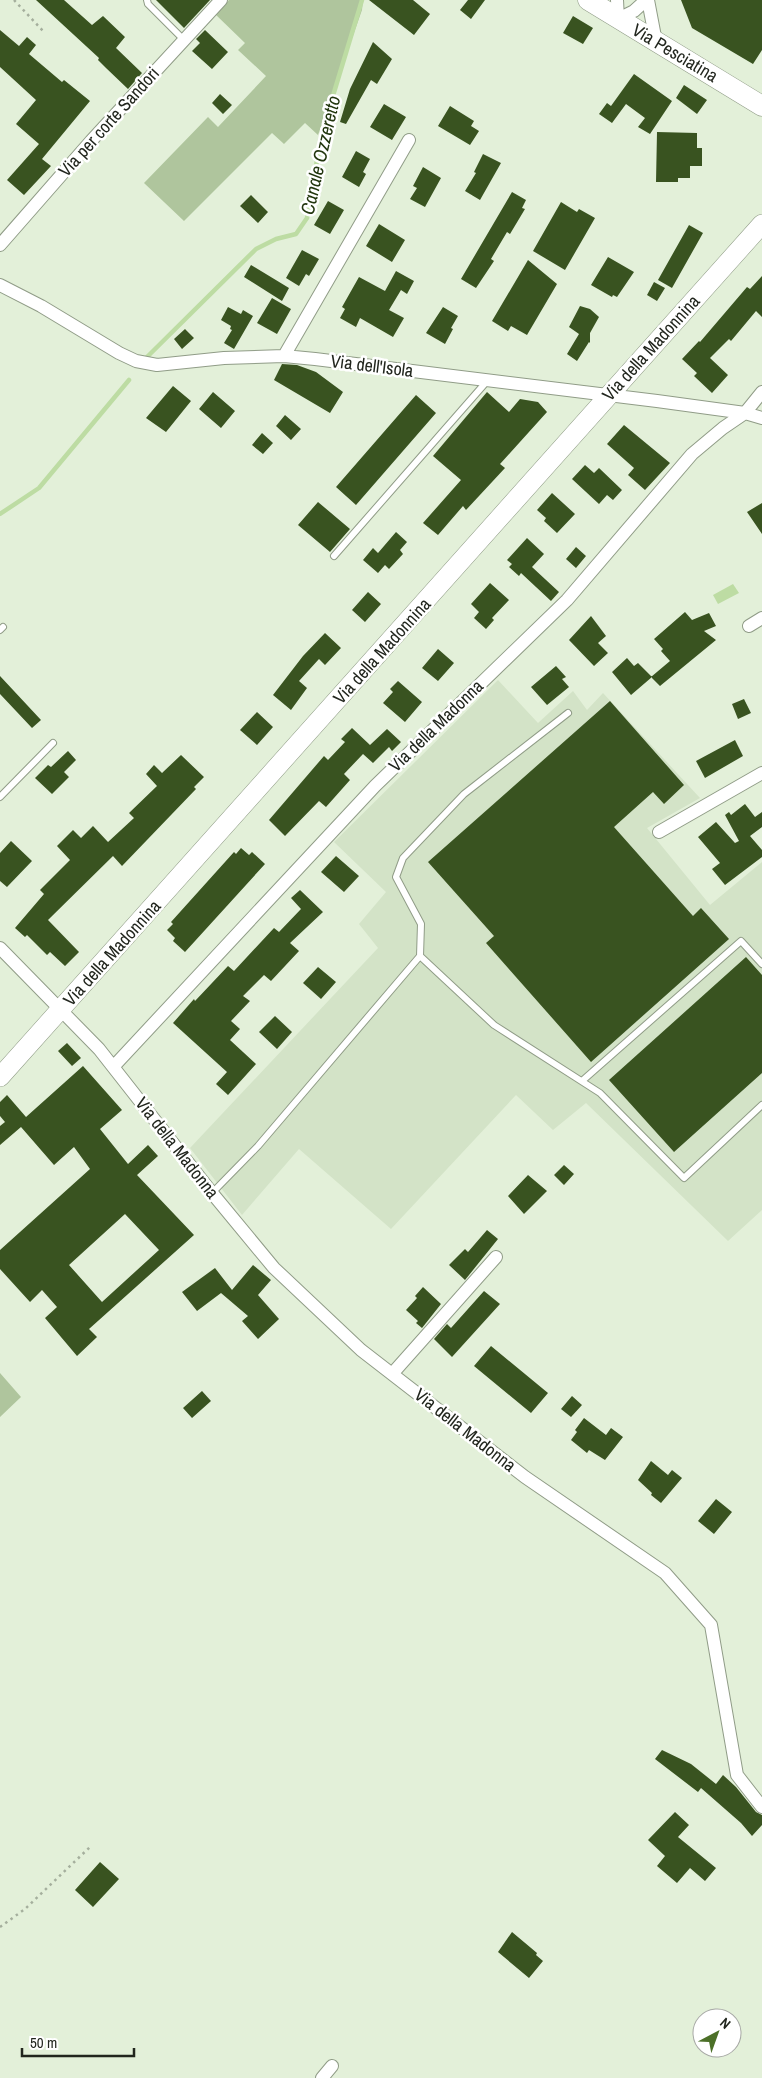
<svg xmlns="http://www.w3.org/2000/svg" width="762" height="2078" viewBox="0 0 762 2078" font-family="'Archivo Narrow',sans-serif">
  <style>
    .built { fill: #d3e3c7 }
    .green { fill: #afc59d }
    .water { fill: #bddca3 }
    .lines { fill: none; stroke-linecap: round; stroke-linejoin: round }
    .stream { stroke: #bddca3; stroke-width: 4.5 }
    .building { fill: #395320; fill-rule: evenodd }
    .lane-casing { stroke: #909c87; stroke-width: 8 }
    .street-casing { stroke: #909c87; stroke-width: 14 }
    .secondary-casing { stroke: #909c87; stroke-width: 20 }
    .primary-casing { stroke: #909c87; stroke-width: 21 }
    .path { stroke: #a5af9d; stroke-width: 2.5; stroke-dasharray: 2.5 4; stroke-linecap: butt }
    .lane { stroke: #fff; stroke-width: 6 }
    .street { stroke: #fff; stroke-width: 12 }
    .secondary { stroke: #fff; stroke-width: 19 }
    .primary { stroke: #fff; stroke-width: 20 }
    .labels { text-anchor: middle; stroke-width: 5; stroke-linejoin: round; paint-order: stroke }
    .street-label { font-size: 18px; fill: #22261e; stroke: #fff }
    .water-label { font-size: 19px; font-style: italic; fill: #22360e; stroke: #fff }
  </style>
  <rect width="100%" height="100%" fill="#e3f0d9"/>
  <path class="built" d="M498 680 538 723 573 691 587 710 603 693 700 798 647 828 710 905 762 862V1210L728 1241 586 1103 553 1130 516 1095 391 1229 299 1149 242 1215 190 1148 378 948 359 924 386 892 334 842Z"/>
  <path class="green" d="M229 0H363L362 10 318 135 305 123 284 144 272 133 184 221 144 183 208 117 218 127 266 76 238 50 245 43 215 14Z
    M0 1373 21 1397 0 1417Z"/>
  <path class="water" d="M733 584 739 593 718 604 713 595Z"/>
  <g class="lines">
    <path class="stream" d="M146 358 256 249 276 239 296 234 307 218 317 160 332 99 362 0
      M0 514 39 488 129 380"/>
  </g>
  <path class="building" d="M36 0H64L92 25 103 16 125 37 116 48 142 73 128 89 106 68 98 60 99 58Z
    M156 0H210L184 28Z
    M369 0H413L430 14 414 35Z
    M468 0H485L471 19 460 10Z
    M681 0H762V50L753 64 692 28Z
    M573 16 593 28 583 44 563 33Z
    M0 30 19 46 27 37 36 45 29 54 62 82 64 80 90 101 42 159 51 166 24 195 7 180 39 144 16 124 36 100 0 67Z
    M205 30 228 52 212 69 192 51 200 43 196 39Z
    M373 42 392 59 377 84 371 80 346 124 340 122 350 89Z
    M634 74 672 101 650 134 638 127 645 118 626 104 612 123 599 114 607 103 611 106Z
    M684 85 707 100 697 114 676 98Z
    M220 94 232 105 223 114 212 103Z
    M384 104 406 117 392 140 370 127Z
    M450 106 474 121 471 126 479 131 470 145 438 126Z
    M657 132 697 133V148H702V166H690V178H678V182H656Z
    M356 151 370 159 363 172 366 174 359 187 342 177Z
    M483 154 501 163 480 200 465 191 476 173 474 172Z
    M423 167 441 178 425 207 410 199 417 188 413 186Z
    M512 192 526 200 522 208 525 209 510 234 507 232 491 259 494 261 476 288 461 279Z
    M251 195 268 212 258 223 240 206Z
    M328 201 344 210 330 234 314 225Z
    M561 202 577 212 579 209 595 218 565 270 533 251Z
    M379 224 405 240 392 262 366 246Z
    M689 225 703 233 672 288 658 280Z
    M302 250 319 259 309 276 306 274 299 286 286 278Z
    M608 257 634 272 617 297 613 295 612 297 591 285Z
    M528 260 557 284 527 335 511 326 508 331 492 321Z
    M251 265 289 288 282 301 244 277Z
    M396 271 414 281 407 294 401 290 389 310 404 318 393 337 360 318 356 327 340 318 345 309 342 307 359 277 385 291Z
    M762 276V317L756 311 731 341 729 339 710 358 728 375 712 393 694 376 697 373 682 359 699 341 700 342 747 287 750 289Z
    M654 282 665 288 657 301 647 295Z
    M272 298 291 309 277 334 257 323Z
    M580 306 590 309 599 317 590 333V343L589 342 577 361 567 354 579 334 569 327Z
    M228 307 241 314 243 310 253 316 234 349 224 343 232 330 230 329 231 326 221 320Z
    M443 307 458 316 451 328 453 329 445 344 426 333Z
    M185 329 194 338 182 349 174 339Z
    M282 364 297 365 316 372 343 392 330 413 274 380Z
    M173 386 191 401 166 432 146 418Z
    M213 392 235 411 221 428 199 409Z
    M487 392 509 412 520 399 538 402 547 412 500 464 505 468 466 510 463 506 438 535 423 523 461 480 433 456Z
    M416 395 436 413 356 505 336 487Z
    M285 415 301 429 291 440 276 426Z
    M624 425 670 463 645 490 628 475 634 468 607 444Z
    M262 433 273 443 263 454 252 445Z
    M585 465 594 473 599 468 622 490 613 500 607 495 599 504 572 479Z
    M552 493 575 514 557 533 544 521 546 518 537 510Z
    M318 502 350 529 330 552 298 525Z
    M762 503V534L747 512Z
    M396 532 407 542 400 550 403 554 389 569 385 565 378 573 363 560 373 548 378 553Z
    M527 538 544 554 532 567 559 592 551 601 521 573 519 576 509 567 512 564 507 560Z
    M576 547 586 556 576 568 566 559Z
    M490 583 509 600 492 618 494 620 486 629 474 618 479 612 471 604Z
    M368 592 381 604 365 622 352 610Z
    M685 612 692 620 709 613 716 626 704 631 716 640 660 686 651 677 670 661 661 651 663 649 654 639Z
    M591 616 606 636 598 643 608 653 594 666 569 640Z
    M325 633 341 648 325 665 319 659 299 681 307 688 291 710 273 695 303 656Z
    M438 649 454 663 438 681 422 668Z
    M627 658 634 666 638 663 652 677 631 695 612 672Z
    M556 666 566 677 562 679 569 687 547 705 531 687Z
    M0 676 41 720 32 728 0 694Z
    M398 681 422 702 405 722 383 703 393 692 390 689Z
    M744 699 751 713 738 719 732 704Z
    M610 701 684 785 664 804 653 792 614 827 693 916 701 908 729 939 591 1062 486 943 494 936 428 862Z
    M257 712 273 727 257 745 240 730Z
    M352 728 370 745 387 729 401 742 392 751 389 747 373 763 363 754 344 774 350 780 326 807 319 801 285 836 269 820 324 756 328 760 345 742 341 739Z
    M735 740 743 756 705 778 696 761Z
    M68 751 76 760 64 772 69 777 52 794 35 778 48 765 51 767Z
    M181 755 204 777 194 787 196 789 122 866 113 856 48 920 79 952 65 966 50 952 47 955 27 935 25 937 15 928 44 894 40 890 70 860 57 846 73 830 81 838 93 826 108 842 134 818 129 813 157 786 146 774 154 765 162 773Z
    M745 804 755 817 762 812V827L750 836 762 850V857L725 885 712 869 720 863 698 837 716 822 735 843 739 841 725 815 729 812 731 815Z
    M11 841 32 861 7 887 0 881V853Z
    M241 848 249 855 252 852 265 864 185 952 173 941 175 938 167 930 173 924 171 922 234 852 236 854Z
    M336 856 359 876 344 892 321 872Z
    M300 890 323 912 290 943 299 951 271 981 264 975 243 996 250 1001 231 1021 240 1029 230 1040 256 1064 228 1095 216 1084 227 1072 173 1023 194 999 195 1001 228 966 234 971 274 928 279 932 301 909 291 898Z
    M746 957 762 975V1073L674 1152 609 1080Z
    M318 967 336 982 321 999 303 983Z
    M275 1016 292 1032 277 1049 259 1032Z
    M67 1043 81 1058 72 1066 58 1051Z
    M83 1066 122 1110 100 1129 128 1164 148 1145 158 1156 137 1175 194 1235 89 1329 97 1337 77 1356 45 1318 57 1307 42 1290 30 1302 0 1269V1250L90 1169 74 1147 54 1165 21 1127 0 1145V1126L5 1122 0 1116V1102L7 1095 26 1117ZM125 1214 159 1250 102 1302 69 1265Z
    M564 1165 574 1174 564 1185 554 1175Z
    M528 1175 547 1191 524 1214 508 1196Z
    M487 1230 498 1239 465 1280 449 1265 465 1249 468 1252Z
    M253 1265 271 1280 258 1295 279 1319 258 1339 242 1321 248 1316 221 1293 197 1311 182 1292 215 1268 232 1290Z
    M423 1287 441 1304 422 1328 416 1323 418 1321 406 1310 417 1298 415 1296Z
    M484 1291 500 1304 452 1357 434 1339 447 1324 451 1328Z
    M491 1346 548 1393 531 1413 474 1366Z
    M202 1391 211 1401 192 1418 183 1408Z
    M572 1396 582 1405 571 1417 561 1409Z
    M584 1418 606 1435 611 1428 623 1437 605 1460 589 1450 587 1453 571 1440 577 1432 575 1430Z
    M651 1461 668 1475 672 1470 682 1478 661 1503 651 1495 652 1493 638 1480Z
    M716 1499 732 1512 714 1534 698 1521Z
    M662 1750 691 1764 716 1784 723 1775 736 1787 756 1812 762 1815V1825L752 1836 741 1823 701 1788 698 1792 655 1759Z
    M675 1812 689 1825 678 1837 716 1868 705 1881 690 1868 677 1883 657 1866 665 1856 648 1840Z
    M100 1862 119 1879 93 1907 75 1890Z
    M512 1932 537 1953 536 1955 543 1961 529 1978 498 1952Z"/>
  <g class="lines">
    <g class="lane-casing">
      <path id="lane" d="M147 0 148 4 184 40
        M334 556 488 380
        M0 630 3 627
        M0 797 53 743
        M420 956 494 1025 600 1093 684 1178 762 1105
        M582 1081 741 941 762 964
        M212 1193 258 1146 420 956 421 924 396 877 403 858 464 794 568 713"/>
    </g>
    <g class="street-casing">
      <path id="street" d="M617 0 618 19 634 11 646 0
        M648 0 656 42
        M0 245 91 141 221 0
        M0 285 41 306 119 353 136 361 157 365 224 358 284 356 315 359 657 401 745 413 762 418
        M284 356 409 140
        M749 626 762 618
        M659 832 762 773
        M0 948 99 1049 212 1193 274 1268 361 1350 525 1477 665 1573 711 1625 737 1775 762 1807
        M114 1066 375 786 567 600 692 454 723 428 745 413 762 392
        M392 1374 496 1257
        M322 2078 332 2066"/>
    </g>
    <g class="secondary-casing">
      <path id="secondary" d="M0 1077 762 224"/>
    </g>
    <g class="primary-casing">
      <path id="primary" d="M588 0 762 106"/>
    </g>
    <path class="path" d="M14 0 44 32
      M0 1927 25 1909 90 1847"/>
    <use href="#lane" class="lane"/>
    <use href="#street" class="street"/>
    <use href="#secondary" class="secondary"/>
    <use href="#primary" class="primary"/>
  </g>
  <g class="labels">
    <g class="street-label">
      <text transform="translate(675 53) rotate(31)" y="6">Via Pesciatina</text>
      <text transform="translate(109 122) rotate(-48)" y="6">Via per corte Sandori</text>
      <text transform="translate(651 348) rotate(-48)" y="6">Via della Madonnina</text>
      <text transform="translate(372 366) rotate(7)" y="6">Via dell'Isola</text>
      <text transform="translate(382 651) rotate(-48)" y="6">Via della Madonnina</text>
      <text transform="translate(436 726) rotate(-44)" y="6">Via della Madonna</text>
      <text transform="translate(112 953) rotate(-48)" y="6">Via della Madonnina</text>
      <text transform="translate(177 1148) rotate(52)" y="6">Via della Madonna</text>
      <text transform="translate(465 1430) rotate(38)" y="6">Via della Madonna</text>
    </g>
    <g class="water-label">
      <text transform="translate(320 155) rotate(-77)" y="7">Canale Ozzeretto</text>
    </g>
  </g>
  <g transform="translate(717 2033) rotate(41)"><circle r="24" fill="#ffffff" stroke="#a7a8a5"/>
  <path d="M0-4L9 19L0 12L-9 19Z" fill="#4c7028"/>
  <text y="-8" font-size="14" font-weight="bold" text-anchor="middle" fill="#22261e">N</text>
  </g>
  <path d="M22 2048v8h112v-8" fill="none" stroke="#22261e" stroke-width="2.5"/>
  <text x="30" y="2048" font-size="15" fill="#22261e" stroke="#ffffff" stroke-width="4" paint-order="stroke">50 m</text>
</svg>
